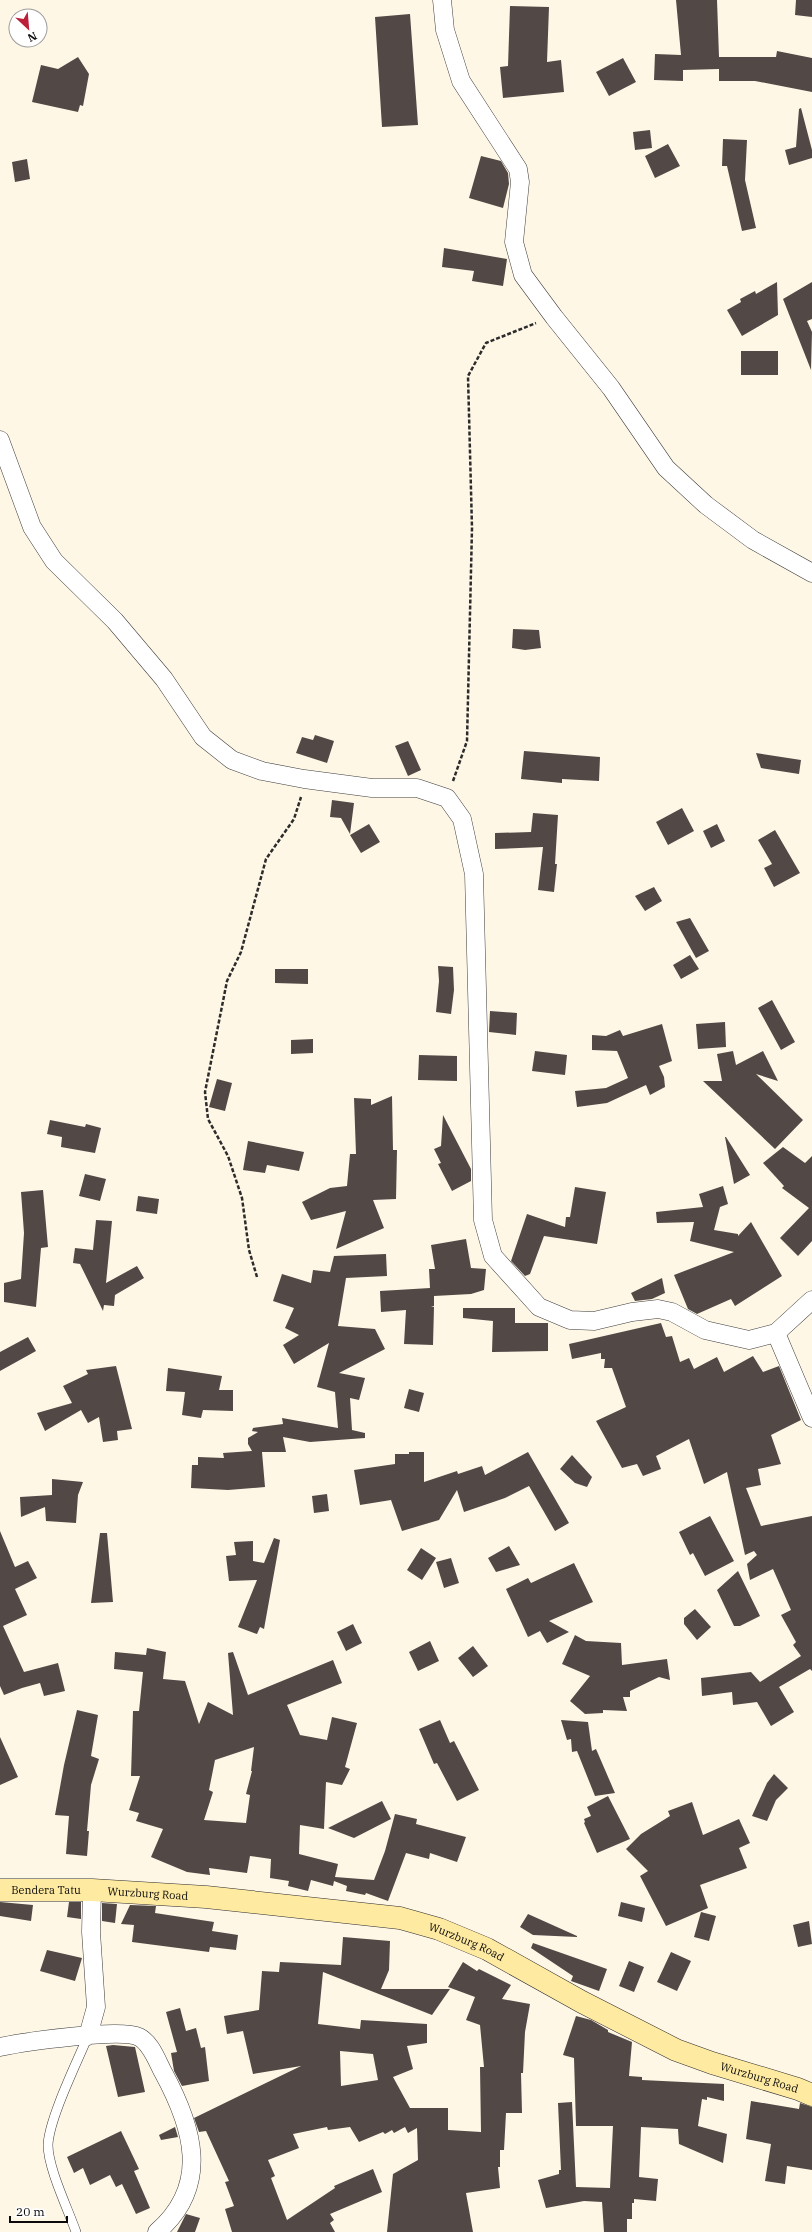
<svg xmlns="http://www.w3.org/2000/svg" width="812" height="2232" viewBox="0 0 812 2232" font-family="'IBM Plex Serif',serif">
  <style>
    .building { fill: #524946; fill-rule: evenodd }
    .lines { fill: none; stroke-linecap: round; stroke-linejoin: round }
    .service-casing { stroke: #3d3d3d; stroke-width: 10 }
    .minor-casing { stroke: #3d3d3d; stroke-width: 19 }
    .secondary-casing { stroke: #2c2c2c; stroke-width: 23 }
    .path { stroke: #2c2c2c; stroke-width: 2.5; stroke-dasharray: 4 2; stroke-linecap: butt }
    .service { stroke: #fff; stroke-width: 9 }
    .minor { stroke: #fff; stroke-width: 18 }
    .secondary { stroke: #ffeaa1; stroke-width: 22 }
    .labels { text-anchor: middle; stroke-width: 4; stroke-linejoin: round; paint-order: stroke }
    .street-label { font-size: 11px; fill: #0a0a0a; stroke: #fff }
  </style>
  <rect width="100%" height="100%" fill="#fff7e6"/>
  <path class="building" d="M676 0H717L719 57H776L777 51 812 58V92L755 81H719V69L683 70V81L654 80 655 54 681 55Z
    M796 0H812V17L795 15Z
    M510 6 549 7 547 62 561 60 564 92 503 98 500 67 508 66Z
    M410 14 418 125 382 127 375 17Z
    M78 57 89 74 83 106 80 105 78 112 32 102 41 65 58 69Z
    M623 58 636 82 609 96 596 72Z
    M801 108 812 150V158L789 165 785 150 796 147 799 109Z
    M650 130 652 148 635 150 633 132Z
    M723 139 747 140 745 180 756 228 742 231 727 166H722Z
    M668 144 680 166 655 178 645 156Z
    M481 156 501 161 508 173 509 184 503 208 469 198Z
    M27 159 30 179 15 182 12 162Z
    M444 248 507 259 503 286 472 281 474 271 442 267Z
    M777 282 778 315 742 336 727 310 741 302 740 299 755 291 756 294Z
    M812 282V319L807 321 812 332 811 370 783 299Z
    M741 351H778V375H741Z
    M513 629 539 630 541 648 525 650 512 648Z
    M315 735 334 741 327 763 296 753 302 737 313 740Z
    M408 741 421 770 408 776 395 746Z
    M524 751 600 757 599 781 562 779V783L521 779Z
    M756 753 801 760 799 774 761 768Z
    M332 800 354 803 350 834 341 818 330 817Z
    M682 808 694 831 668 845 656 822Z
    M533 813 558 815 555 864H557L554 892 538 890 543 847 495 849V833L531 832Z
    M369 824 380 842 361 853 350 835Z
    M717 824 725 841 711 848 703 831Z
    M775 830 800 873 774 887 764 868 772 864 758 840Z
    M654 887 662 901 645 911 635 896Z
    M690 918 709 951 696 958 676 922Z
    M690 955 699 969 681 979 673 965Z
    M438 966 453 967 454 990 451 1014 436 1012 439 981Z
    M275 969H308V984L275 983Z
    M772 1000 795 1042 781 1050 758 1008Z
    M490 1011 517 1013 516 1035 489 1032Z
    M725 1022 726 1047 698 1049 696 1024Z
    M662 1024 672 1061 659 1066 664 1077 665 1087 650 1095 646 1085 607 1103 577 1107 575 1091 606 1088 628 1078 617 1051 592 1050V1035L606 1036 620 1030 623 1036Z
    M313 1039V1053L291 1054V1040Z
    M535 1051 567 1055 565 1075 532 1071Z
    M733 1051 736 1065 763 1051 778 1081 756 1074 803 1120 775 1149 703 1081H722L717 1054Z
    M419 1055 457 1056V1081L418 1080Z
    M217 1079 232 1083 225 1111 209 1107Z
    M392 1096 393 1150H397L396 1199 373 1200 384 1228 336 1249 346 1211 311 1220 302 1202 330 1188 347 1186 350 1154H356L354 1098 371 1099V1105Z
    M443 1115 471 1169V1181L452 1191 438 1164 441 1163 434 1149 441 1146Z
    M50 1120 85 1127 86 1124 101 1128 95 1153 61 1147 62 1137 47 1134Z
    M725 1137H726L750 1175 734 1184Z
    M248 1141 304 1152 299 1171 267 1165 265 1173 243 1170Z
    M783 1147 805 1163 812 1156V1241L798 1256 780 1238 809 1208 782 1188 784 1186 763 1163Z
    M85 1174 106 1179 100 1201 79 1196Z
    M723 1186 728 1204 720 1207 714 1230 738 1234V1236L751 1222 782 1276 735 1306 731 1299 697 1314 688 1309 674 1275 734 1252 690 1241 694 1222 657 1223 656 1212 703 1207 699 1194Z
    M575 1187 606 1192 597 1244 544 1236 530 1274 525 1276 511 1261 527 1214 565 1227 566 1217H570Z
    M43 1190 48 1247 41 1248 36 1307 4 1302V1283L21 1279 24 1233 21 1192Z
    M138 1196 159 1199 157 1214 136 1211Z
    M96 1220 112 1221 106 1283 137 1266 144 1278 115 1295 114 1306 104 1305 103 1311 80 1264 73 1263 75 1248 93 1250Z
    M466 1239 471 1268 486 1269 484 1290 471 1294 434 1296V1306L431 1307H434L433 1345 404 1344 406 1310 381 1312 380 1291 430 1288 429 1269H435L431 1245Z
    M386 1254 387 1276 346 1278 338 1326 375 1329 385 1349 339 1373 365 1378 359 1400 350 1398 352 1430 365 1433V1438L310 1442 283 1437 286 1452H262L265 1487 228 1490 191 1488 192 1465H198V1457L224 1458 223 1453 252 1451 248 1444V1438L258 1432 252 1431 253 1428 283 1424 282 1418 338 1428 335 1392 317 1387 329 1343 294 1364 283 1345 299 1335 285 1328 294 1308 273 1301 282 1274 311 1283 313 1270 330 1272 334 1256Z
    M662 1278 665 1293 652 1299 635 1301 631 1293Z
    M463 1308H515V1323H548V1351L492 1352 493 1321 463 1318Z
    M661 1323 666 1337 672 1336 680 1362 689 1358 694 1369 717 1357 724 1372 753 1356 763 1372 779 1366 801 1420 771 1435 781 1464 758 1469 761 1485 746 1488 761 1526 812 1516V1671L810 1669 779 1687 794 1712 771 1726 757 1702 733 1705 732 1692 702 1696 701 1678 751 1672 760 1682 801 1656 793 1645 796 1642 781 1615 791 1610 773 1569 750 1580 747 1564 757 1555 754 1551 745 1555 727 1472 704 1484 689 1439 656 1456 661 1469 643 1476 637 1464 622 1468 596 1421 626 1407 612 1368H604L605 1359H601V1353L572 1359 569 1344Z
    M28 1337 36 1351 0 1371V1352Z
    M116 1366 132 1429 117 1431 118 1440 103 1442 99 1417 88 1423 81 1410 45 1431 37 1413 72 1403 63 1386 88 1374 86 1370Z
    M168 1368 222 1376 219 1390H233V1411L203 1410 201 1418 182 1415 185 1392 166 1391Z
    M409 1389 424 1393 419 1412 404 1408Z
    M409 1452H424V1482L457 1471 458 1474 482 1466 485 1475 528 1452 569 1523 555 1531 529 1486 505 1498 464 1512 457 1490 439 1520 402 1531 391 1500 360 1505 354 1470 395 1464V1454H409Z
    M572 1455 592 1477 587 1487 575 1483 560 1469Z
    M52 1479 83 1482 78 1495 76 1523 46 1521 45 1507 21 1517 20 1497 52 1495Z
    M327 1494 329 1511 314 1513 312 1496Z
    M710 1516 734 1561 705 1576 693 1553 690 1555 679 1532Z
    M0 1531 15 1567 28 1561 37 1578 15 1589 27 1615 3 1626 24 1672 58 1663 65 1691 44 1696 40 1683 22 1688 4 1695 0 1686Z
    M100 1533H107L113 1602 91 1603Z
    M274 1538 280 1540 264 1629 260 1627 257 1634 238 1627 257 1580 229 1581 226 1556 236 1555 234 1542 253 1541V1561L264 1563Z
    M509 1546 520 1565 496 1572 488 1558Z
    M421 1548 436 1558 422 1580 407 1570Z
    M451 1558 459 1583 444 1588 436 1562Z
    M574 1563 593 1602 549 1621 569 1632 547 1643 540 1631 528 1637 506 1589 528 1578 531 1583Z
    M738 1571 760 1616 740 1626H734L717 1590Z
    M695 1609 711 1627 697 1640 684 1624V1618Z
    M353 1624 362 1643 346 1651 337 1632Z
    M575 1635 586 1641 621 1643 622 1665 667 1659 670 1680 659 1677 630 1691V1697H623L627 1711 603 1710V1713L585 1714 570 1701 590 1676 562 1664Z
    M430 1641 439 1661 418 1671 409 1652Z
    M473 1646 488 1666 473 1677 458 1658Z
    M147 1648 166 1652 163 1679 185 1681 199 1724 208 1702 233 1715 228 1653 233 1652 248 1695 333 1660 342 1683 287 1705 300 1735 327 1740 332 1717 357 1723 345 1767 350 1769 342 1785 326 1782 324 1829 300 1825 299 1854 338 1864 335 1877 374 1880 385 1851 395 1814 417 1819 416 1824 466 1837 457 1862 430 1853 429 1859 406 1853 388 1901 366 1893 365 1895 346 1891 347 1886 334 1881 333 1886 311 1880 308 1891 288 1886 289 1881 270 1878 271 1859 250 1856 247 1873 209 1868 210 1875 187 1872 151 1857 163 1829 136 1821 139 1813 129 1810 140 1776H131L133 1711H139L143 1672 114 1669 115 1652 146 1655ZM254 1747 251 1771H252L246 1794 250 1795 246 1823 204 1820 213 1792 209 1790 215 1760Z
    M77 1710 98 1715 91 1756 99 1759 91 1785 87 1831H89L87 1856 66 1854 69 1816 55 1815 64 1765Z
    M440 1720 450 1743 454 1741 479 1790 457 1801 437 1763 434 1764 419 1729Z
    M561 1720 588 1722 592 1751 596 1749 615 1793 595 1796 577 1751 572 1752 571 1739 567 1740Z
    M0 1737 18 1777 0 1785Z
    M774 1774 788 1788 776 1800 767 1821 752 1816 767 1783Z
    M608 1796 630 1839 597 1853 584 1823 585 1822 584 1819 591 1816 587 1807Z
    M382 1801 391 1819 354 1838 328 1828Z
    M692 1802 703 1835 739 1819 750 1843 739 1848 747 1868 700 1885 708 1908 666 1926 640 1876 648 1871 626 1849 641 1834 670 1816 668 1811Z
    M0 1902 33 1905 31 1921 0 1916Z
    M69 1902H81V1919L67 1917Z
    M621 1902 645 1908 642 1922 618 1916Z
    M102 1903 117 1904 115 1923 102 1921Z
    M130 1905 156 1906 155 1913 214 1922 212 1931 238 1935 236 1950 210 1947 209 1952 132 1942 134 1925 121 1924Z
    M701 1912 716 1916 709 1941 694 1937Z
    M528 1914 577 1936V1937L533 1935 520 1927Z
    M809 1921 812 1944 798 1947 793 1925Z
    M343 1937 390 1941 389 1970 381 1989H450L432 2015 323 1972 318 2024 360 2029 361 2020 427 2024V2043L407 2046 413 2069 393 2077 410 2108H448V2130L481 2132 480 2067H484L480 2025 466 2020 475 1997 448 1987 463 1962 477 1971 479 1969 511 1985 502 1999 530 2004 525 2032 523 2073H521L522 2113H506L504 2150H500V2167H498L500 2188 466 2193 473 2232H387L393 2174 418 2160 417 2128 408 2133 405 2127 394 2133 392 2130 385 2134 383 2132 359 2142 350 2127 328 2130 327 2127 293 2134 299 2148 268 2160 275 2176 271 2178 287 2220 335 2188 334 2186 373 2169 382 2192 330 2214 334 2220 330 2223 335 2232H232L225 2209 234 2206 225 2182 229 2181 206 2131 199 2132 194 2118 301 2066 253 2074 243 2031 227 2034 224 2016 259 2010 262 1971 279 1972 280 1962 341 1965ZM340 2051 373 2054 378 2080 341 2086Z
    M533 1943 607 1969 599 1991 571 1981 573 1976 531 1948Z
    M47 1950 82 1958 75 1981 40 1971Z
    M671 1952 691 1961 677 1991 657 1982Z
    M629 1961 644 1967 634 1992 619 1986Z
    M180 2008 186 2031 196 2028 201 2048 205 2047 209 2081 182 2086 174 2071 171 2053 177 2052 166 2012Z
    M576 2016 591 2020 608 2030V2032L632 2042 629 2076 642 2077V2080L724 2084V2101L707 2097V2100L702 2099 698 2126 727 2134 723 2163 679 2144 678 2129 641 2127 639 2177 658 2179 656 2201 634 2199V2203H632V2219H627V2232H604L602 2202 584 2201 546 2208 538 2180 559 2174V2170H561L558 2103 572 2102 576 2187 610 2188 613 2126H576L574 2058 563 2055Z
    M113 2045 135 2047 145 2092 118 2097 106 2046Z
    M751 2101 799 2109 800 2103 812 2107V2170L787 2166 785 2184 765 2181 771 2144 746 2139Z
    M175 2127 178 2137 161 2140 159 2135Z
    M121 2131 139 2169 134 2171 150 2208 136 2214 122 2184 116 2187 110 2175 90 2185 83 2168 74 2173 67 2157Z
    M186 2214 200 2218 195 2232H177Z"/>
  <g class="lines">
    <g class="service-casing">
      <path id="service" d="M76 2232C68 2209 48 2168 48 2145 49 2119 77 2062 88 2036"/>
    </g>
    <g class="minor-casing">
      <path id="minor" d="M442 0 445 30 461 81 518 169 520 182 514 242 523 275 554 317 611 388 666 468 706 505 753 540 812 573
        M0 440 32 527 54 561 115 621 164 679 203 737 232 760 262 771 304 779 372 788H417L447 798 462 819 474 874 483 1220 493 1256 539 1307 570 1320 594 1321 632 1312 658 1309 672 1312 705 1330 749 1340 776 1333 812 1418
        M776 1333 812 1300
        M88 2036 96 2007 91 1932 92 1890
        M0 2047C23 2042 121 2028 139 2037 151 2043 157 2061 163 2072 193 2127 211 2185 157 2232"/>
    </g>
    <g class="secondary-casing">
      <g id="secondary">
        <path id="s1" d="M0 1890H92L206 1897 400 1918 439 1929 487 1949 582 2002 676 2050 712 2063 798 2089 812 2095"/>
      </g>
    </g>
    <path class="path" d="M453 781 467 741 472 528 468 376 486 343 536 323
      M257 1277 249 1250 242 1198 228 1156 208 1119 205 1092 227 981 241 952 266 859 294 819 301 797"/>
    <use href="#service" class="service"/>
    <use href="#minor" class="minor"/>
    <use href="#secondary" class="secondary"/>
  </g>
  <g class="labels">
    <g class="street-label">
      <text dy="4" stroke="none"><textPath href="#s1" startOffset="46">Bendera Tatu</textPath></text>
      <text dy="4" stroke="none"><textPath href="#s1" startOffset="148">Wurzburg Road</textPath></text>
      <text dy="4" stroke="none"><textPath href="#s1" startOffset="472">Wurzburg Road</textPath></text>
      <text dy="4" stroke="none"><textPath href="#s1" startOffset="796">Wurzburg Road</textPath></text>
    </g>
  </g>
  <g transform="translate(28 28) rotate(154)"><circle r="19" fill="#ffffff" stroke="#9d9d9d"/>
  <path d="M0-3L7 15L0 10L-7 15Z" fill="#bc1f39"/>
  <text y="-6" font-size="11" font-weight="bold" text-anchor="middle" fill="#0a0a0a">N</text>
  </g>
  <path d="M10 2216v6h57v-6" fill="none" stroke="#0a0a0a" stroke-width="2"/>
  <text x="16" y="2216" font-size="12" fill="#0a0a0a" stroke="#ffffff" stroke-width="3" paint-order="stroke">20 m</text>
</svg>
